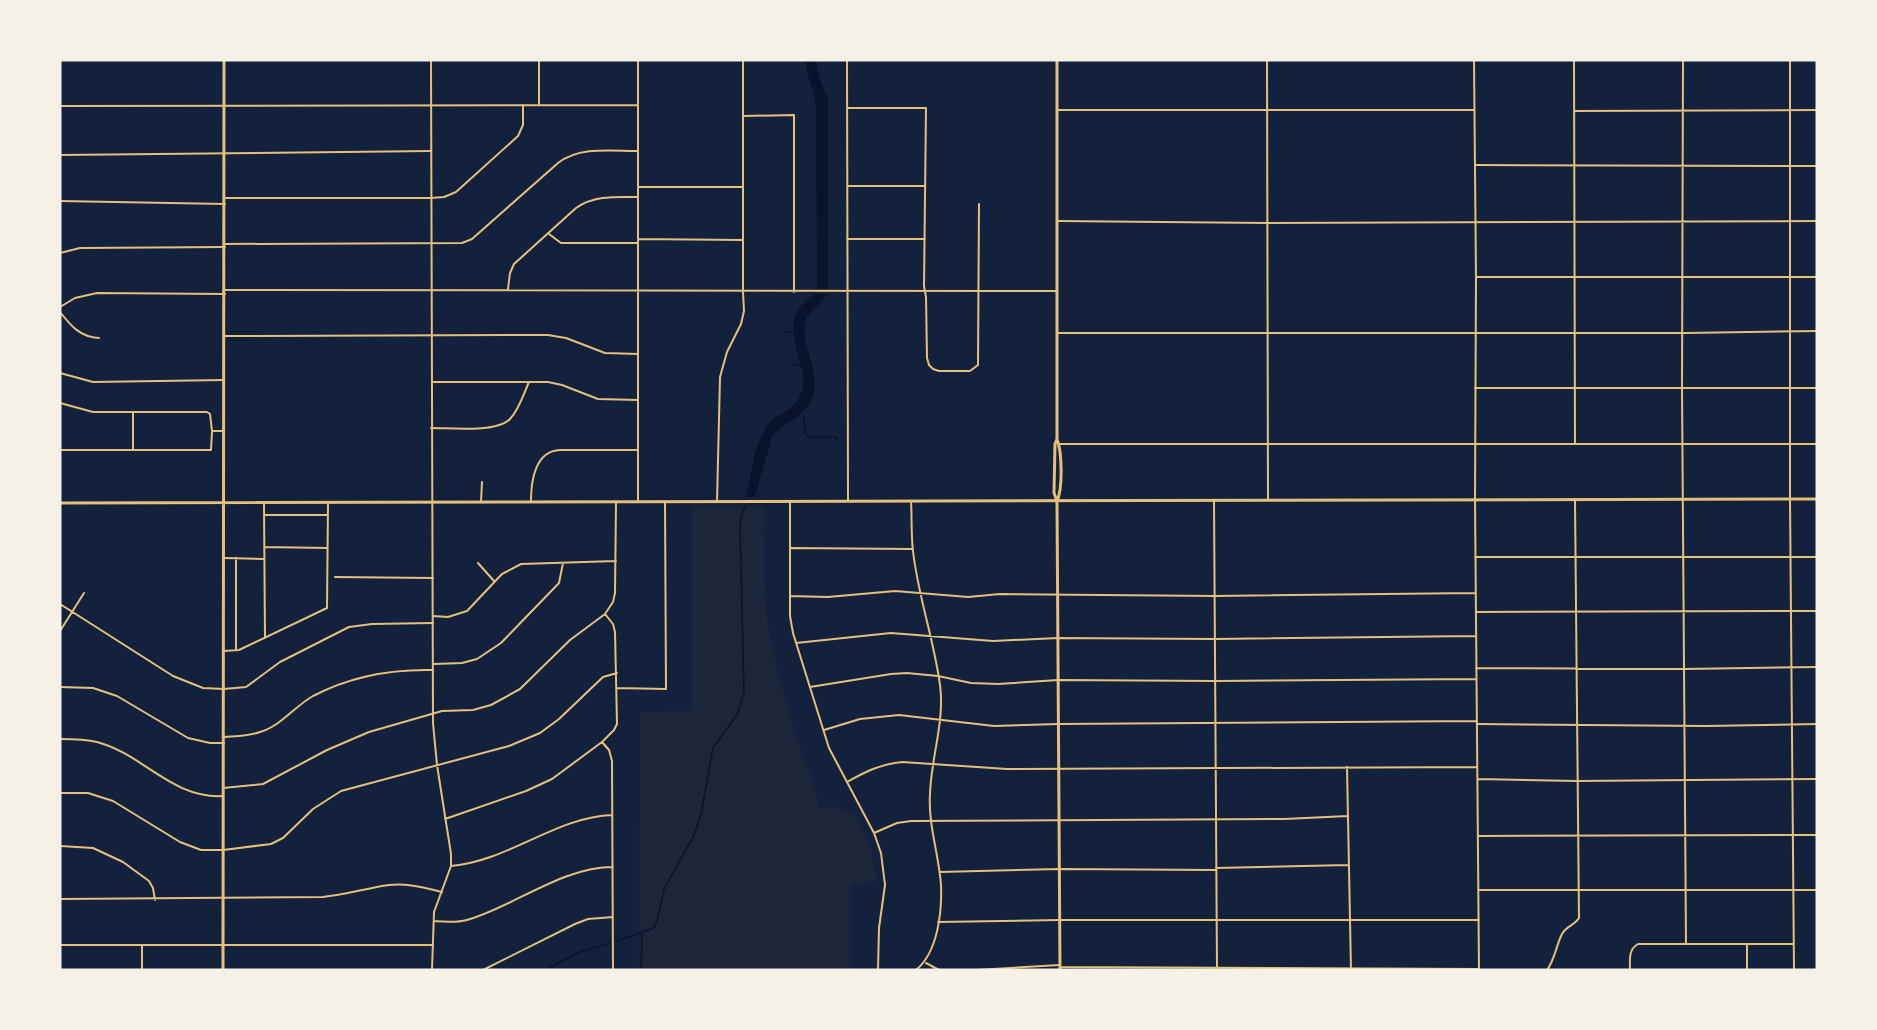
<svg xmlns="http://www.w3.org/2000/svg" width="1877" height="1030" viewBox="0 0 1877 1030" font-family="Ubuntu,sans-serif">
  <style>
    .green { fill: #1d2539 }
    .water { fill: #0b132b }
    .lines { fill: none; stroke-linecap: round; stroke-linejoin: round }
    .stream { stroke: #0b132b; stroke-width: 1.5 }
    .minor { stroke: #e5c07b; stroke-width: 2 }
    .tertiary { stroke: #e5c07b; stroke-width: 2 }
    .secondary { stroke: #e5c07b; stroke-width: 3 }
  </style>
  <rect width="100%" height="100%" fill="#14213d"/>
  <path class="green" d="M692 507 765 508C765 540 762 573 766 605 772 669 796 731 816 792L818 808 835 807 855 815 871 847 877 882 855 884 851 887V970H639L640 712 692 711Z"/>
  <path class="water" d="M806 60H816C817 75 823 86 828 100V289H817L816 107C815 91 806 77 806 60Z
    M815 294H827C822 305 807 311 805 323 801 349 823 374 811 400 803 418 783 422 772 437L755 497H746C751 476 753 450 764 430 774 412 798 413 803 387 805 377 801 368 799 359 795 345 789 323 798 310 802 303 810 299 815 294Z"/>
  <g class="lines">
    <path class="stream" d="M784 332H796
      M792 365H800
      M804 416 805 433 808 437H836L837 441
      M617 941 654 928 658 917 664 889 694 835 701 814 713 748 738 713 744 692 740 528 741 516 745 508
      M546 970 577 953 610 943
      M641 970 642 934"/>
    <path class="minor" d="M224 60H469
      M539 60V105
      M638 60V501
      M743 60V291
      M847 60 848 501
      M1267 60 1268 500
      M1574 60 1575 444
      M1683 60 1682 388 1686 944
      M1790 60V499L1794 970
      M60 106 638 105
      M847 108H926L924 286 926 297 927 358 929 365 933 369 939 371H970L978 365 979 204
      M1057 110H1474
      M1574 111 1817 110
      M743 116 794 115V292
      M60 155 431 151
      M1475 165 1817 166
      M848 186H925
      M638 187H743
      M224 198H431L444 197 456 192 518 136 523 125V105
      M60 201 225 204
      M1058 221 1267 223 1817 221
      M549 234 561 243H638
      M638 239 742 240
      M847 239H925
      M225 244 462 243 472 239 558 163C580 146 612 151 638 151
      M60 253 80 248 225 247
      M1476 277H1817
      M508 289 510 273 514 264 576 208C595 195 616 197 638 197
      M225 290 1057 291
      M60 307 75 298 97 293 225 294
      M60 312C71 326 80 337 99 338
      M1058 333H1686L1817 331
      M224 336 548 335 566 338 605 353 638 354
      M60 373 93 382 224 380
      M432 382H548L562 385 598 399 638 400
      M1475 388H1817
      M60 403 93 412H207L210 414 212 431H224
      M431 428C451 428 496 433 510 419 519 410 524 393 529 382
      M1059 444H1817
      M60 450H211L212 432
      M133 450V412
      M1214 500 1217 970
      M1475 500 1479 970
      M531 501C531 481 535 451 560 450H638
      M790 501V616L793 633 829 748 874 833 881 853 885 885 879 928 878 970
      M911 501C912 517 911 535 913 551 918 596 934 640 940 685 945 721 931 758 930 794 928 825 939 855 941 885 942 912 938 952 916 970
      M481 502 482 482
      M264 503 265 638
      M264 515H327
      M264 547 327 548
      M791 548 912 549
      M1475 557H1817
      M224 558 263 559
      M236 558V650
      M478 563 494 581
      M335 577 433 578
      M790 596 828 597 895 591 968 597 1000 594 1215 596 1476 593
      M60 604 173 676 203 688 224 689 246 687 280 662 349 627 372 624 433 623
      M1476 612 1817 611
      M433 616 448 617 467 611 502 574 521 564 616 561
      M60 631 84 593
      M796 643 891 633 993 641 1058 638 1215 639 1476 636
      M224 651 239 650 327 608 328 503
      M434 664 462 663 477 659 501 643 559 583 563 563
      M1476 668 1684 669 1817 667
      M60 687 93 688 117 696 188 738 210 743H224
      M810 687 891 674 907 673 938 676 971 683 998 684 1058 680 1216 681 1476 679
      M617 688 666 689 665 502
      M1478 724 1706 726 1817 724
      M824 730 860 719 899 715 994 726 1058 724 1477 721
      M224 737C236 736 249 736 260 732 281 726 295 706 313 696 351 676 390 669 433 670
      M60 739C72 739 85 739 97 742 143 754 172 799 223 796
      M1347 767 1351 970
      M1478 779 1577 781 1817 779
      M847 782C865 772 880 764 902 762L1007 769 1477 767
      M223 788 263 784 327 750 369 732 442 711 473 710 491 705 520 689 570 640 605 614
      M60 793H88L113 801 180 842 201 850H223L271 844 283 838 313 809 341 791 509 746 540 733 559 719 603 677 617 673
      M445 819 526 791 552 779 602 742
      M874 833 897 823 911 821 1284 819 1348 816
      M1478 836 1817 835
      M60 846 93 848 123 862 149 881 153 888 155 900
      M451 866C509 861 556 817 612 815
      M1216 868 1348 865
      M940 872 1059 869 1216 870
      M1478 890H1817
      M60 899 323 897C345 895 367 888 389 885 407 883 425 888 442 892
      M434 921C445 922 456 923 467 920 515 906 562 867 613 867
      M938 922 1059 920H1479
      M142 945V970
      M926 963 939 970
      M1060 967 1479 969
      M432 970 434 912 451 866V854L437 765
      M483 970 575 924 588 919 613 917
      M613 970 612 761 609 750 602 742 614 730 617 724 615 632 613 624 605 614 613 602 615 593 616 502
      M976 970 1060 965
      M1547 970C1555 959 1556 946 1562 934 1566 926 1575 925 1579 918L1575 500
      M1630 970C1630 959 1628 950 1638 944H1793
      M1747 970V944"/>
    <path class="tertiary" d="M431 60 433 723 437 765
      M1474 60 1476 277 1475 500
      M717 502 720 377 727 352 741 324 744 311 743 292
      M60 945H433"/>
    <path class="secondary" d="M1057 60V439L1055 444 1054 493 1057 501
      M1057 439C1062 452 1063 488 1057 501L1060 970
      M60 503 1817 499
      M223 970 224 60"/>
  </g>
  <rect width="1877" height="1030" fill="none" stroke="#f6f1e7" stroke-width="123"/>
</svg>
